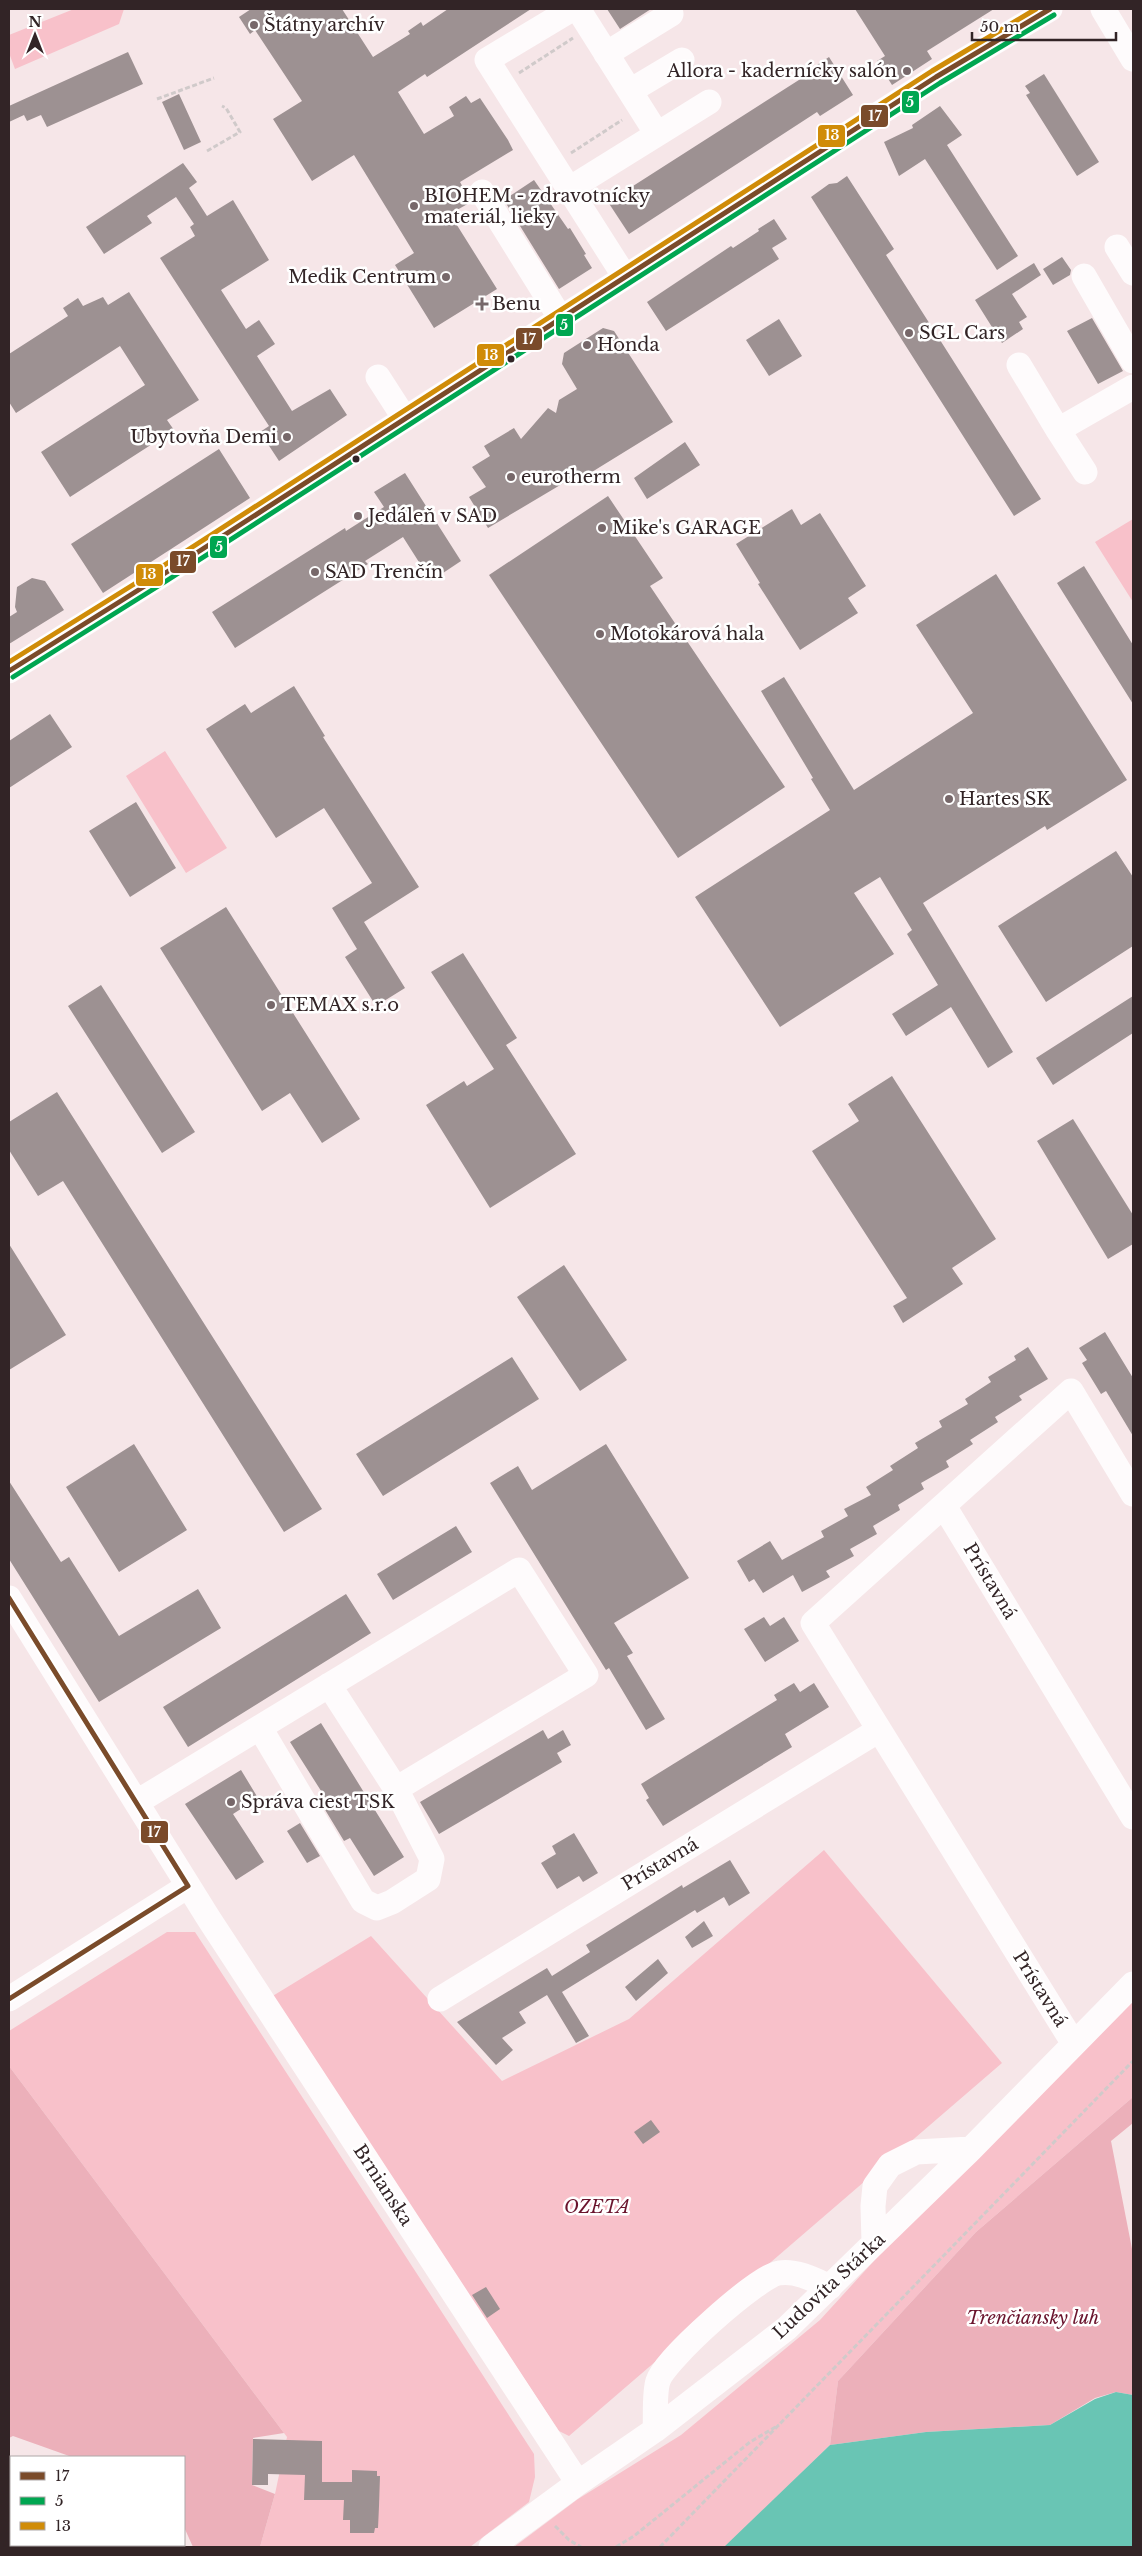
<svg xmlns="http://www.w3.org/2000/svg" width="1142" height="2556" viewBox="0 0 1142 2556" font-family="'Libre Baskerville',serif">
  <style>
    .green { fill: #f8c1ca }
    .forest { fill: #ecb0ba }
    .water { fill: #69c5b4 }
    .building { fill: #9d9192 }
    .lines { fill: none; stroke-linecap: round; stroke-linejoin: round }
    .path { stroke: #d0caca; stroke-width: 3; stroke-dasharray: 5 2.5; stroke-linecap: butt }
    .minor { stroke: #fefbfc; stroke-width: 25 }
    .bus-1-casing { stroke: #fff; stroke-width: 9 }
    .bus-2-casing { stroke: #fff; stroke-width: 9 }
    .bus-3-casing { stroke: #fff; stroke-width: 9 }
    .bus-1 { stroke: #7a4b2a; stroke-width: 5 }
    .bus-2 { stroke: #00a651; stroke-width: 5 }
    .bus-3 { stroke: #d08c08; stroke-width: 5 }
    .poi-dot { fill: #77686a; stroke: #fff; stroke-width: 2 }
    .bus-dot { fill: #322426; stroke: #fff; stroke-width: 2 }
    .labels { text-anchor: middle; stroke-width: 5; stroke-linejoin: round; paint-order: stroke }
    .poi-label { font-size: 18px; fill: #322426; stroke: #fff; text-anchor: start }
    .street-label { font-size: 18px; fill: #322426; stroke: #fff }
    .park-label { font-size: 18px; font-style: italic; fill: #6a142d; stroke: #fff }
    .line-badge { stroke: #fff; stroke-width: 2 }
    .badge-label { font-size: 14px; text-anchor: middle; font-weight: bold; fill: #fff }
  </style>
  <rect width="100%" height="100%" fill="#f6e6e8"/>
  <path class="green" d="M74 9H124L119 24 15 69 9 53V35Z
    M1133 519V602L1095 542Z
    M165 751 227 848 186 873 126 776Z
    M824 1850 1002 2063 569 2436 559 2431 271 1997 371 1936 502 2081 629 2019Z
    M167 1932H195L534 2454 535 2477 529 2502 470 2547H260L275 2494 287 2437 9 2066V2031Z
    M1133 1977V2097L976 2232 838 2381 830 2445 725 2547H514L578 2499 681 2435 820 2320Z"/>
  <path class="forest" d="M9 2066 284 2433 253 2438 252 2485 275 2494 260 2547H193L184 2527V2457H72L13 2436 9 2438Z
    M1133 2097V2123L1111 2141 1133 2254V2395L1116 2392 1095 2398 1050 2425 926 2432 830 2445 838 2381 976 2232Z"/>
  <path class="water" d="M1116 2392 1133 2395V2547H724L830 2445 926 2432 1050 2425 1095 2399Z"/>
  <path class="building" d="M251 9H342L373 57 410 34 408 31 421 22 423 26 448 9H531L427 77 425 74 398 92 424 134 454 116 449 107 466 96 471 103 480 98 508 140 513 150 460 182 471 202 450 214 497 289 434 328 395 265 414 253 354 155 312 181 273 119 302 101 255 30 250 34 239 17Z
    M607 9H651L620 29Z
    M855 9H994L927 51 932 59 892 85 877 61 885 56Z
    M128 52 143 84 47 127 41 115 27 121 24 115 9 122V106Z
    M829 57 853 95 820 116 817 112 629 234 608 202 813 71 811 69Z
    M1044 74 1099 162 1077 176 1026 95 1030 93 1025 86Z
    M179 94 201 142 184 150 162 102Z
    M940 106 962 135 947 145 1018 256 997 270 925 159 899 176 884 142 913 128 912 125Z
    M183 163 197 182 189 188 207 216 233 200 269 260 221 290 246 329 259 320 275 344 257 356 292 411 330 389 347 415 279 461 260 432 269 426 160 258 195 236 190 227 194 224 176 197 147 216 152 223 104 254 86 227Z
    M847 176 894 249 886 255 1041 499 1014 516 811 197 829 184 837 183Z
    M534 180 568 229 570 228 586 254 584 255 592 268 559 289 504 200Z
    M774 219 787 239 772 248 779 259 666 331 647 302 731 246 733 248 759 231 758 229Z
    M1062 257 1071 270 1070 275 1053 285 1043 269Z
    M1034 263 1041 275 1012 294 1027 317 1019 322 1023 329 1002 343 975 300Z
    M129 292 199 400 167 420 174 430 70 497 41 452 145 385 120 346 16 413 9 402V354L68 316 63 308 78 298 83 306 103 297 108 305Z
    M1092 318 1123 371 1098 384 1067 331Z
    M779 319 802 356 769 376 746 340Z
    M603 328 614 331 673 422 574 483 572 478 488 528 469 497 486 487 472 467 490 456 484 446 514 428 521 439 548 408 556 413 559 400 577 389 562 364 564 353Z
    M685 442 700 465 647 499 634 478Z
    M219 449 250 498 103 593 71 544Z
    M405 473 461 561 431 581 403 537 365 561 368 564 235 648 212 612 345 528 346 531 384 507 374 492Z
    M608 496 663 578 650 586 785 787 678 858 489 575Z
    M792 509 801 525 820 513 866 586 848 598 858 613 800 650 758 584 760 583 736 544Z
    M1084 566 1133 645V704L1057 583Z
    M996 574 1127 780 1047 830 1045 826 923 903 1013 1052 988 1068 951 1007 906 1036 892 1014 938 985 907 934 912 930 880 877 854 893 894 954 780 1027 695 897 830 810 811 779 813 778 761 691 784 677 854 790 973 713 916 625Z
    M32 578 45 581 64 610 9 644V617L17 612 15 607 17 587Z
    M294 686 325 736 323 737 419 887 364 922 405 988 376 1006 345 957 357 949 332 908 372 883 324 808 276 838 206 729 245 704 251 713Z
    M50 714 72 747 9 788V741Z
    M136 802 176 868 130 897 89 831Z
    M1116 851 1133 877V946L1046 1002 998 926Z
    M226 907 360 1119 322 1143 290 1093 262 1111 160 948Z
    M463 953 517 1038 506 1045 576 1154 490 1208 426 1105 464 1081 467 1086 494 1069 431 972Z
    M101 985 195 1132 162 1153 68 1006Z
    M1133 996V1033L1053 1085 1036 1058Z
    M892 1076 996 1239 952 1268 963 1284 903 1323 893 1306 907 1298 812 1151 859 1121 848 1104Z
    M57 1092 322 1509 284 1532 63 1181 38 1196 9 1150V1122Z
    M1073 1119 1133 1215V1244L1108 1259 1037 1141Z
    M9 1244 66 1335 9 1370Z
    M564 1265 627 1360 580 1391 517 1297Z
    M1105 1332 1133 1378V1436L1106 1391 1101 1394 1082 1363 1087 1360 1079 1348Z
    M1028 1347 1048 1379 1019 1396 1022 1400 995 1417 998 1422 970 1440 973 1444 946 1461 949 1467 921 1483 924 1489 898 1505 900 1510 873 1526 877 1534 850 1549 854 1556 826 1571 830 1577 802 1592 793 1575 763 1593 754 1579 749 1582 737 1561 770 1541 782 1560 824 1537 821 1531 848 1516 844 1509 871 1495 866 1487 893 1470 890 1466 918 1448 915 1443 942 1427 939 1421 968 1404 965 1399 991 1382 988 1377 1016 1360 1014 1356Z
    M512 1357 539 1399 383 1496 356 1454Z
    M134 1444 187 1530 119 1572 66 1487Z
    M606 1444 689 1578 614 1623 633 1653 627 1656 665 1719 646 1730 609 1668 606 1670 490 1483 518 1466 532 1490Z
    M9 1481 61 1562 69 1557 119 1636 198 1589 221 1628 99 1702 9 1559Z
    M456 1526 472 1552 393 1600 377 1574Z
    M346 1594 371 1633 188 1747 163 1707Z
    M764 1617 770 1626 784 1617 799 1641 765 1662 744 1629Z
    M794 1683 800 1692 814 1683 829 1707 785 1734 792 1747 663 1826 646 1800 649 1798 641 1784 777 1700 774 1695Z
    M321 1723 404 1857 374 1876 350 1838 344 1841 324 1808 330 1805 290 1742Z
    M543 1730 548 1739 563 1730 571 1745 557 1753 562 1762 439 1834 420 1802Z
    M241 1770 258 1798 233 1814 264 1862 236 1880 185 1804Z
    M300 1823 320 1856 307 1863 287 1831Z
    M574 1833 598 1873 583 1882 579 1876 557 1889 541 1863 556 1854 552 1846Z
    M730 1860 750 1893 729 1906 724 1897 697 1913 695 1910 562 1992 589 2036 576 2043 547 1995 519 2012 526 2023 502 2038 513 2050 496 2065 457 2022 547 1968 552 1976 590 1952 586 1945 682 1885 683 1888Z
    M704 1921 713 1936 692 1948 685 1937Z
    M658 1959 668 1973 636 2001 625 1987Z
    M651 2120 660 2132 643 2144 634 2132Z
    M486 2287 500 2309 487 2318 472 2295Z
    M253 2439 322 2441V2482H352V2470L377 2471V2476H380L379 2506 378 2528H375L374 2533H350V2520H343L344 2500H304L305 2475 268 2474V2485H252Z"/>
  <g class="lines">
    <path class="path" d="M519 73 573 38
      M157 99 214 78
      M207 151 240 132 226 108 222 106
      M571 153 622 120
      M555 2526 569 2540 581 2547
      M616 2547 634 2536 750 2442 779 2425
      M660 2547 1133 2061"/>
    <path class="minor" d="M572 9 487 60 625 277
      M578 9 657 134
      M1103 9 1133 59
      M606 54 671 14
      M630 91 682 60
      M569 189 709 102
      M482 192 561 319
      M1117 247 1133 273
      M1084 276 1133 361
      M1019 365 1058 430
      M378 377 405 419
      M1085 472 1058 430 1133 387
      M9 671 156 579 936 77 1050 9
      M944 1506 1133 1817
      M9 1598 209 1919 578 2483
      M260 1728 363 1901 377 1908 392 1902 428 1879 432 1859 396 1789
      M137 1802 519 1570 586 1675 396 1789 329 1685
      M9 1999 188 1886
      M440 1999 879 1730
      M1074 2044 813 1623 1071 1391 1133 1494
      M874 2243 873 2206 875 2186 890 2165 916 2152 971 2149
      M655 2430C656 2417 654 2393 658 2381 664 2360 758 2276 779 2273 796 2270 815 2280 830 2287
      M491 2547 578 2483 655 2430 787 2328 971 2149 1133 1984"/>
    <g class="bus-1-casing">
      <path id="bus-1" d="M9 671 156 579 936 77 1050 9
        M9 1598 188 1886 9 1999"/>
    </g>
    <g class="bus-2-casing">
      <path id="bus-2" d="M13 677 160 585 940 83 1054 15"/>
    </g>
    <g class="bus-3-casing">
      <path id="bus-3" d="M9 662 152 573 932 71 1036 9"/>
    </g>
    <use href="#bus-1" class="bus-1"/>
    <use href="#bus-2" class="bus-2"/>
    <use href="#bus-3" class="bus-3"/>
  </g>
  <g class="poi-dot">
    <circle cx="254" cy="25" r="5"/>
    <circle cx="907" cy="71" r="5"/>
    <circle cx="414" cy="206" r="5"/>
    <circle cx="446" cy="277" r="5"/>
    <path d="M479.5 296.5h5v5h5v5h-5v5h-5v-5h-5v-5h5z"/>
    <circle cx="909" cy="333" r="5"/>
    <circle cx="587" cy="345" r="5"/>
    <circle cx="287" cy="437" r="5"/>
    <circle cx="511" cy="477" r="5"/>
    <circle cx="358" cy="516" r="5"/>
    <circle cx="602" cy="528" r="5"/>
    <circle cx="315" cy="572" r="5"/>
    <circle cx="600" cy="634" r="5"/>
    <circle cx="949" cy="799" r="5"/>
    <circle cx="271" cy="1005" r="5"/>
    <circle cx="231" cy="1802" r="5"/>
  </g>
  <g class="bus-dot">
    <circle cx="511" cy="359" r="4.5"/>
    <circle cx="356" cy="459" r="4.5"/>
  </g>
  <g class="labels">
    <g class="poi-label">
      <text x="264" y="31">Štátny archív</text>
      <text x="897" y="77" text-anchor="end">Allora - kadernícky salón</text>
      <text x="424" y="202">BIOHEM - zdravotnícky<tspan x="424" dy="21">materiál, lieky</tspan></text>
      <text x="436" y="283" text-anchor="end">Medik Centrum</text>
      <text x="492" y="310">Benu</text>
      <text x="919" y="339">SGL Cars</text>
      <text x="597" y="351">Honda</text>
      <text x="277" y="443" text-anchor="end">Ubytovňa Demi</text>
      <text x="521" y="483">eurotherm</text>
      <text x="368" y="522">Jedáleň v SAD</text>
      <text x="612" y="534">Mike's GARAGE</text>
      <text x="325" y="578">SAD Trenčín</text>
      <text x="610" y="640">Motokárová hala</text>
      <text x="959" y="805">Hartes SK</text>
      <text x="281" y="1011">TEMAX s.r.o</text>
      <text x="241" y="1808">Správa ciest TSK</text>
    </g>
    <g class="street-label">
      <text transform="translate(990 1581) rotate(59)" y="6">Prístavná</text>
      <text transform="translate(660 1864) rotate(-31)" y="6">Prístavná</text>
      <text transform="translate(1040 1989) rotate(58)" y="6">Prístavná</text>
      <text transform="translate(383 2185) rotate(57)" y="6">Brnianska</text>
      <text transform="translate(829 2286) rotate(-43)" y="6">Ľudovíta Stárka</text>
    </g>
    <g class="park-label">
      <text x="597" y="2213">OZETA</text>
      <text x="1033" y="2324">Trenčiansky luh</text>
    </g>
  </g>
  <g class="line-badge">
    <rect x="901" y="90" width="19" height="24" rx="5" fill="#00a651"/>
    <rect x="860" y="104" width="29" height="24" rx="5" fill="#7a4b2a"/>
    <rect x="817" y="124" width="29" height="24" rx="5" fill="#d08c08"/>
    <rect x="555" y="313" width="19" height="24" rx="5" fill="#00a651"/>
    <rect x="515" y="327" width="28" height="24" rx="5" fill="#7a4b2a"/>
    <rect x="476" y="343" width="29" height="24" rx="5" fill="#d08c08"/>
    <rect x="209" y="535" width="19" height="24" rx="5" fill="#00a651"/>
    <rect x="169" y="550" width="28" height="24" rx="5" fill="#7a4b2a"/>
    <rect x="135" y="563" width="29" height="24" rx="5" fill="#d08c08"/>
    <rect x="140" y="1820" width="29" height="24" rx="5" fill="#7a4b2a"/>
  </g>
  <g class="badge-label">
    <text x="910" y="107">5</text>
    <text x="875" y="121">17</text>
    <text x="832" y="140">13</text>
    <text x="564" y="330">5</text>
    <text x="529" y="344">17</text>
    <text x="491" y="360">13</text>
    <text x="219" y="552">5</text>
    <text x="183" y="566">17</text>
    <text x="149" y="579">13</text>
    <text x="154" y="1837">17</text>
  </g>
  <rect width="1142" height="2556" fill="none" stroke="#322426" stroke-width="20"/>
  <rect x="10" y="2456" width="175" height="90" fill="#ffffff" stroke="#ada7a8"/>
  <rect x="20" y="2472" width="25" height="8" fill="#7a4b2a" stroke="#ada7a8"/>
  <text x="55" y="2481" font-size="15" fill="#322426">17</text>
  <rect x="20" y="2497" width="25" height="8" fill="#00a651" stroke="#ada7a8"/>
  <text x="55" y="2506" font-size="15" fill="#322426">5</text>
  <rect x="20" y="2522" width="25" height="8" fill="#d08c08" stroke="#ada7a8"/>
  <text x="55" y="2531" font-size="15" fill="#322426">13</text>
  <g transform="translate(35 35)" stroke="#ffffff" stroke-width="4" paint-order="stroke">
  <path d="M0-4L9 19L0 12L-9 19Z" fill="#322426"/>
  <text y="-8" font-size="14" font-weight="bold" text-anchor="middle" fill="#322426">N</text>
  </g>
  <path d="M972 32v8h144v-8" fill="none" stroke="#322426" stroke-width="2.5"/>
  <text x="980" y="32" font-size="15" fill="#322426" stroke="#ffffff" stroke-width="4" paint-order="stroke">50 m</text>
</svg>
